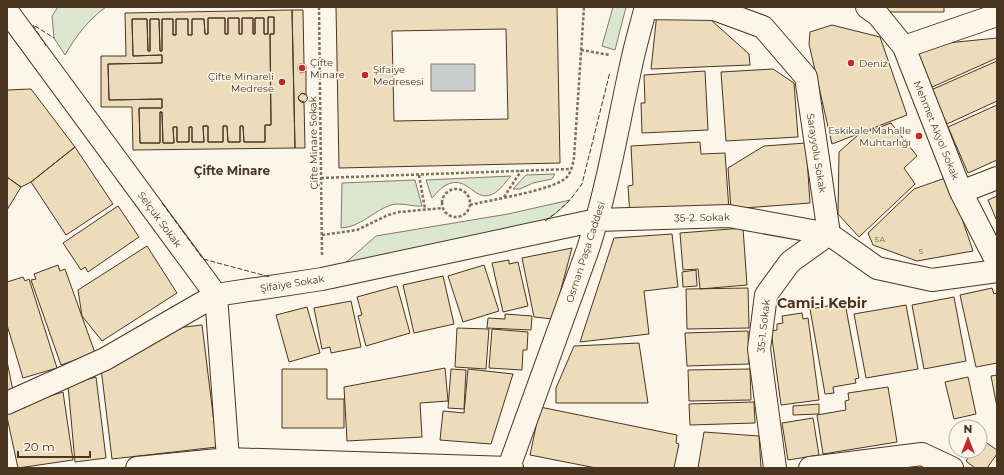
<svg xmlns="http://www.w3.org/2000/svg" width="1004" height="475" viewBox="0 0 1004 475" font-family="Montserrat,sans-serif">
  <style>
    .green { fill: #dce7d0; stroke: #887966 }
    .water { fill: #c9cecd; stroke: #887966 }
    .building { fill: #ecdcbc; stroke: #4a3520; fill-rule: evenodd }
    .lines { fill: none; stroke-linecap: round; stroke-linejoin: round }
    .minor-casing { stroke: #4a3520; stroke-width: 24 }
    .path { stroke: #7f6f5c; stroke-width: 2.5; stroke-dasharray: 3 2; stroke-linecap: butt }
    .minor { stroke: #fbf6e9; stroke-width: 22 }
    .fence { stroke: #4a3520; stroke-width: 1; stroke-dasharray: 5 2; stroke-linecap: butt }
    .poi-dot { fill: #c62828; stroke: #fbf6e9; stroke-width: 1.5 }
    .labels { text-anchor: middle; stroke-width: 3; stroke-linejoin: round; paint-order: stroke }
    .number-label { font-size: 8px; fill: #725f47 }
    .poi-label { font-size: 10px; fill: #4a3520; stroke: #fbf6e9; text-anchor: start }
    .street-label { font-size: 10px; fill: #4a3520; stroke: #fbf6e9 }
    .quarter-label { font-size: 12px; font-weight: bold; fill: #4a3520; stroke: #fbf6e9 }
    .district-label { font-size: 14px; font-weight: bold; fill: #4a3520; stroke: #fbf6e9 }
  </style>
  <rect width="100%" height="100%" fill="#fbf6e9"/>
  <path class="green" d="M58 7H106C88 20 76 36 65 55L54 38 52 16Z
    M613 7H626L615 50 602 46Z
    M555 174 552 179 533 183 520 189H513L526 175Z
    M511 176C506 181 502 188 496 192 475 207 469 173 446 185 440 188 436 194 432 198L426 180Z
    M415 180 422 206C412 207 402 202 391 205 373 211 361 227 341 228L342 183Z
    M570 200 556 213 539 225 343 265 376 236 508 214Z"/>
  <path class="water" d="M431 64H475V91H431Z"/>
  <path class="building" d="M336 7H557L560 163 339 168ZM506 29 508 119 394 121 392 31Z
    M878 7H944V12H878Z
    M292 10 295 148 133 150 132 107H101V56H126L125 13ZM268 17H274V34H270L271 125H265V142H244L243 126H240V142H228L227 126H223V142H208V126H203L204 142H192V127H189V142H177V127H173L174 143H163L162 112H160V143H140L139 108H162V99L109 100 108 64 162 63V55L133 56 132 19H147L148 51H150V19H159L160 51H162V19H173V35H176V19H188V35H192V19H204L205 34H208V18H225V34H228V18H239V34H242V18H253V34H255V18H264V34H268Z
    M292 10H303L304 64H300L298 69 301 73 306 71V95L302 93 298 97 299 100 304 102 305 148H295Z
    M701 11 749 54 750 65 651 69 657 13Z
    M268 17H274V34H270L271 125H265V142H244L243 126H240V142H228L227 126H223V142H208V126H203L204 142H192V127H189V142H177V127H173L174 143H163L162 112H160V143H140L139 108H162V99L109 100 108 64 162 63V55L133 56 132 19H147L148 51H150V19H159L160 51H162V19H173V35H176V19H188V35H192V19H204L205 34H208V18H225V34H228V18H239V34H242V18H253V34H255V18H264V34H268Z
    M832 25 880 37 907 115 832 144 809 44 810 32Z
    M997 38V58L930 88 915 56 937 44Z
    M997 61V101L947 124 931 90Z
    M297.5 68a4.5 4.5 0 1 1 9 0a4.5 4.5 0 1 1-9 0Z
    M773 69 794 83 798 137 726 141 721 72Z
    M705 71 708 130 642 133 641 103H645L644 75Z
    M31 89 75 147 31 182 21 187 7 177V90Z
    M298.5 98a4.5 4.5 0 1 1 9 0a4.5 4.5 0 1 1-9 0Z
    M997 105V160L968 173 948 127Z
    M891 123 917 156 904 168 915 184 859 237 838 214 839 152 858 135Z
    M700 142 701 154 725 153 729 210 630 216 628 186 633 185 631 146Z
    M806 143 810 203 731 209 728 168 764 146Z
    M75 147 113 204 66 235 31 182Z
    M7 177 21 187 7 210Z
    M948 177 973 251 917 261 873 245 868 233 914 189Z
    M997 196V221L988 200Z
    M118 206 139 237 88 272 85 267 81 270 63 243Z
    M743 228 747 285 700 289 698 269 683 270 680 233Z
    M672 234 678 287 644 291 649 334 580 342 614 238Z
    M147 246 177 293 102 341 82 316 78 290Z
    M572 248 553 319 534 317 522 258Z
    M509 260V264L518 262 528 306 503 312 492 263Z
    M58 265 60 271 65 269 95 353 61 365 31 280 36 279 34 274Z
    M484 265 499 311 463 322 448 276Z
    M696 270 697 286 683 287 682 272Z
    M443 276 454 324 414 333 403 285Z
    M23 277 25 281 29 279 57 368 23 378 7 325V282Z
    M397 286 410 333 366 346 358 316 362 315 357 297Z
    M748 288 749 328 687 329 686 289Z
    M992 288 994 294 997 293V363L976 367 960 295Z
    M954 297 966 361 924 369 912 305Z
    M351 301 361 347 331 353 330 347 322 349 314 308Z
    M845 303 859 378 855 379 856 383 833 387 834 393 825 394 810 309Z
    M906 305 918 369 866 378 854 314Z
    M307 307 320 353 289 362 276 315Z
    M802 313 803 319 808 318 819 400 781 405 771 331 777 330V324L783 323 782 316Z
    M505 314 532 316 531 330 487 328 488 318 505 319Z
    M202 325 217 447 112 459 101 368 159 330Z
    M457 328 489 329 486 369 455 367Z
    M492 329 528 332 527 350H523L522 370 489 368Z
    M748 331 749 364 687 366 685 333Z
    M639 343 648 403H556V388L574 346Z
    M7 361 13 391 7 393Z
    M445 368 448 401 420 403 422 437 347 441 344 387Z
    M282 369H327V399H344V428H282Z
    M451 369 466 370 464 409 448 408Z
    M468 369 513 374 491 444 440 440 443 411 464 413Z
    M750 369 751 400 689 401 688 370Z
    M997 375V407L991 376Z
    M96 377 106 458 75 462 68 385Z
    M968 377 976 414 954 419 945 382Z
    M888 387 897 442 823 454 817 415 846 410 845 401 849 400 848 393Z
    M63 392 73 460 18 468 7 417V409Z
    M754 402 755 423 690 425 689 404Z
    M819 404V414L793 415V406Z
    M540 407 677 435 676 443 679 444 674 468H596L530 455Z
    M813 418 819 455 788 460 782 423Z
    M704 432 759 436 761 468H698Z
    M981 439 997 450V454L987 468H975L966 461 973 451H980Z
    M913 463 927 468H911Z"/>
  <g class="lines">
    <g class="minor-casing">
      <path id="minor" d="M867 7 878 15 904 47 961 192 997 262
        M646 8 714 9 763 27 806 77 829 234 877 268 932 280 997 271
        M7 11 216 295 228 459
        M904 47 997 15
        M961 192 997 178
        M7 403 105 359 216 295 322 279 597 220 729 216 829 234
        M509 467 588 249C608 187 618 124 632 61 636 43 641 25 646 7
        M137 468 228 459 512 468
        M775 468 759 349 766 295 790 262 829 234
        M810 468 922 454 952 468"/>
    </g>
    <path class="path" d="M319 7 322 256
      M581 50 610 55
      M419 175 425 209
      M321 178 571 169
      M442 203a14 14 0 1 1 28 0a14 14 0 1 1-28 0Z
      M504 197 521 171
      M470 205C490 200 553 190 566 178 571 173 573 164 574 158L584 7
      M322 235 357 230 388 215 399 212 443 208"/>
    <use href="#minor" class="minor"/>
    <path class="fence" d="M33 25 46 46
      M35 26 54 38
      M162 203 203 259 270 277
      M545 221 556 213 570 200 582 184 610 72"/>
  </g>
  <g class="poi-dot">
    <circle cx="851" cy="63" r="4"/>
    <circle cx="302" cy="68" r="4"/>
    <circle cx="365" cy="75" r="4"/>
    <circle cx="282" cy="82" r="4"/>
    <circle cx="919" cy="136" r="4"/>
  </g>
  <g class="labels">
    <g class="number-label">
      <text x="880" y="242">5A</text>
      <text x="921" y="254">5</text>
    </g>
    <g class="poi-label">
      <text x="310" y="66">Çifte<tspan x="310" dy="12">Minare</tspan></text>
      <text x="859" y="67">Deniz</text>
      <text x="373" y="73">Şifaiye<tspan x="373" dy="12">Medresesi</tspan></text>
      <text x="274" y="80" text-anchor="end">Çifte Minareli<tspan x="274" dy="12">Medrese</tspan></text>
      <text x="911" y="134" text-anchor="end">Eskikale Mahalle<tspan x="911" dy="12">Muhtarlığı</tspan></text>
    </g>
    <g class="street-label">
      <text transform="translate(937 130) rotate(68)" y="4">Mehmet Akyol Sokak</text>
      <text transform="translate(313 143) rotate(-91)" y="4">Çifte Minare Sokak</text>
      <text transform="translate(817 153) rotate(81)" y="4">Sarayyolu Sokak</text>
      <text transform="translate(702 217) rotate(-1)" y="4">35-2. Sokak</text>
      <text transform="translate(160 219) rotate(54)" y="4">Selçuk Sokak</text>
      <text transform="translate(585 252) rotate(-72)" y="4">Osman Paşa Caddesi</text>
      <text transform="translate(292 283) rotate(-9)" y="4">Şifaiye Sokak</text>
      <text transform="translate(763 326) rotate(-84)" y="4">35-1. Sokak</text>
    </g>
    <g class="quarter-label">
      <text x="232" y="175">Çifte Minare</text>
    </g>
    <g class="district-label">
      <text x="822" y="308">Cami-i Kebir</text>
    </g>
  </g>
  <rect width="1004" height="475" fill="none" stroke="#4a3520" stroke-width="16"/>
  <g transform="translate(968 439)"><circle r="19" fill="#fbf6e9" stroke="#b4a999"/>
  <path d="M0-3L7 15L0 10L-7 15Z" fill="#c62828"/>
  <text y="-6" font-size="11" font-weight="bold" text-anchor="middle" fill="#4a3520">N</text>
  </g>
  <path d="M18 451v6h72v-6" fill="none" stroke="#4a3520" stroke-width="2"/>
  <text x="24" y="451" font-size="12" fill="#4a3520" stroke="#fbf6e9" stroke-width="3" paint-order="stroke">20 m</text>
</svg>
